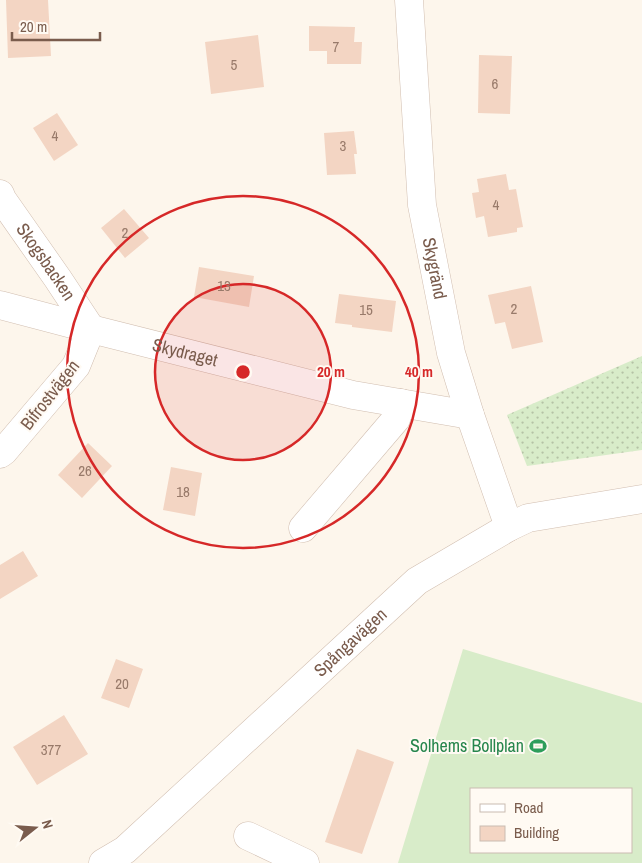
<svg xmlns="http://www.w3.org/2000/svg" width="642" height="863" viewBox="0 0 642 863" font-family="'Archivo Narrow',sans-serif">
  <style>
    .grass { fill: url(#grass-dots) }
    .pitch { fill: #d8ecc9; fill-rule: evenodd }
    .building { fill: #f3d5c3 }
    .lines { fill: none; stroke-linecap: round; stroke-linejoin: round }
    .minor-casing { stroke: #d1beb0; stroke-width: 29 }
    .minor { stroke: #fff; stroke-width: 28 }
    .ring { fill: none; stroke: #d62828; stroke-width: 2.5 }
    .labels { text-anchor: middle; stroke-width: 4; stroke-linejoin: round; paint-order: stroke }
    .number-label { font-size: 15px; fill: #987a6a }
    .street-label { font-size: 18px; fill: #7a5c4d; stroke: #fffaf3 }
    .leisure-label { font-size: 18px; fill: #27864d; stroke: #fffaf3; text-anchor: end }
    .centre { fill: #d62828; stroke: #fffaf3; stroke-width: 2.5 }
    .ring-label { font-size: 15px; text-anchor: middle; font-weight: bold; fill: #d62828; stroke: #fffaf3; stroke-width: 4; stroke-linejoin: round; paint-order: stroke }
  </style>
  <defs>
    <pattern id="grass-dots" width="8" height="8" patternUnits="userSpaceOnUse" patternTransform="scale(1.25)"><rect width="8" height="8" fill="#d8ecc9"/><path d="M2 2h.1M6 6h.1" fill="none" stroke="#b4c2a5" stroke-width="1.8" stroke-linecap="round"/></pattern>
  </defs>
  <rect width="100%" height="100%" fill="#fdf6ec"/>
  <path class="grass" d="M642 356V450L527 466 507 415Z"/>
  <path class="pitch" d="M463 649 642 703V863H398ZM471 789H631V852H471Z"/>
  <path class="building" d="M6 0H48L51 56 8 58Z
    M309 26 355 27 354 42H362L361 64H327V51H309Z
    M258 35 264 87 211 94 205 42Z
    M479 55 512 56 510 114 478 113Z
    M57 113 78 145 54 161 33 128Z
    M354 131 357 154H354L356 174 327 175 324 133Z
    M506 174 509 190 516 189 523 227 517 228V232L488 237 484 216 476 218 472 193 479 192 477 179Z
    M124 209 149 238 125 258 101 228Z
    M199 267 254 276 249 307 194 297Z
    M531 286 543 342 512 349 505 322 495 324 488 295Z
    M339 294 396 301 392 332 352 327V325L335 323Z
    M88 443 112 466 82 498 58 475Z
    M171 467 202 473 195 516 163 510Z
    M23 551 38 576 0 599V565Z
    M116 659 143 669 129 708 101 698Z
    M64 715 88 754 37 785 13 747Z
    M357 749 394 762 362 854 325 842Z"/>
  <g class="lines">
    <g class="minor-casing">
      <g id="minor">
        <path id="s1" d="M409 0 422 205 451 353 470 415 509 527"/>
        <path id="s2" d="M0 194 2 199 58 279 91 329 76 366 4 451 0 454"/>
        <path id="s3" d="M0 305 91 329 353 395 470 415"/>
        <path d="M303 528 396 419 401 403"/>
        <path d="M248 836 305 863"/>
        <path id="s4" d="M103 863 125 850 417 581 509 527 528 518 642 499"/>
      </g>
    </g>
    <use href="#minor" class="minor"/>
  </g>
  <circle cx="243" cy="372" r="88" fill="#d62828" fill-opacity=".12"/>
  <g class="ring">
    <circle cx="243" cy="372" r="88"/>
    <circle cx="243" cy="372" r="176"/>
  </g>
  <defs>
    <g id="stadium-bare" transform="scale(1.35)"><path d="M0-5a6.5 5 0 1 0 0 10a6.5 5 0 1 0 0-10ZM-3.5-1.8h7v3.6h-7Z" fill="#2e9e5b" stroke="#fffaf3" stroke-width="2.5" paint-order="stroke"/></g>
  </defs>
  <g fill-rule="evenodd">
    <use href="#stadium-bare" x="538" y="746"/>
  </g>
  <g class="labels">
    <g class="number-label">
      <text x="336" y="52">7</text>
      <text x="234" y="70">5</text>
      <text x="495" y="89">6</text>
      <text x="55" y="141">4</text>
      <text x="343" y="151">3</text>
      <text x="496" y="210">4</text>
      <text x="125" y="238">2</text>
      <text x="224" y="291">13</text>
      <text x="514" y="314">2</text>
      <text x="366" y="315">15</text>
      <text x="85" y="476">26</text>
      <text x="183" y="497">18</text>
      <text x="122" y="689">20</text>
      <text x="51" y="755">377</text>
    </g>
    <g class="street-label">
      <text dy="6" stroke="none"><textPath href="#s2" startOffset="82">Skogsbacken</textPath></text>
      <text dy="6" stroke="none"><textPath href="#s1" startOffset="270">Skygränd</textPath></text>
      <text dy="6" stroke="none"><textPath href="#s3" startOffset="191">Skydraget</textPath></text>
      <text transform="translate(50 395) rotate(-52)" y="6">Bifrostvägen</text>
      <text dy="6" stroke="none"><textPath href="#s4" startOffset="332">Spångavägen</textPath></text>
    </g>
    <g class="leisure-label">
      <text x="524" y="752">Solhems Bollplan</text>
    </g>
  </g>
  <circle cx="243" cy="372" r="8" class="centre"/>
  <g class="ring-label">
    <text x="331" y="377">20 m</text>
    <text x="419" y="377">40 m</text>
  </g>
  <rect x="470" y="788" width="162" height="65" fill="#fffaf3" stroke="#cabbb1"/>
  <rect x="480" y="804" width="25" height="8" fill="#ffffff" stroke="#cabbb1"/>
  <text x="514" y="813" font-size="15" fill="#7a5c4d">Road</text>
  <rect x="480" y="826" width="25" height="15" fill="#f3d5c3" stroke="#cabbb1"/>
  <text x="514" y="838" font-size="15" fill="#7a5c4d">Building</text>
  <g transform="translate(35 828) rotate(73)" stroke="#fffaf3" stroke-width="4" paint-order="stroke">
  <path d="M0-4L9 19L0 12L-9 19Z" fill="#7a5c4d"/>
  <text y="-8" font-size="14" font-weight="bold" text-anchor="middle" fill="#7a5c4d">N</text>
  </g>
  <path d="M12 32v8h88v-8" fill="none" stroke="#7a5c4d" stroke-width="2.5"/>
  <text x="20" y="32" font-size="15" fill="#7a5c4d" stroke="#fffaf3" stroke-width="4" paint-order="stroke">20 m</text>
</svg>
